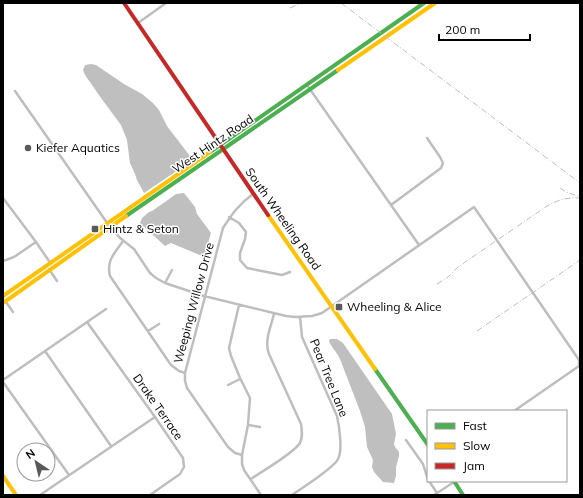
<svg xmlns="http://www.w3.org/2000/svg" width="583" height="498" viewBox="0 0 583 498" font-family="Mulish,sans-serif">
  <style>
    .water { fill: #bfbfbf }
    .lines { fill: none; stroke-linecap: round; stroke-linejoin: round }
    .street { stroke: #bebebe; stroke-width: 2.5 }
    .fast { stroke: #4caf50; stroke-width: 4 }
    .slow { stroke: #ffc107; stroke-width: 4 }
    .jam { stroke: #c62828; stroke-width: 4 }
    .rail { stroke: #bebebe; stroke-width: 1; stroke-dasharray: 6 2 1 2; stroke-linecap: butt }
    .poi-dot { fill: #595959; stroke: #fff; stroke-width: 1.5 }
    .labels { text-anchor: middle; stroke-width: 3; stroke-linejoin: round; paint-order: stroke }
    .street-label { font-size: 12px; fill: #000; stroke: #fff }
    .poi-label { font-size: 12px; fill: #000; stroke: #fff; text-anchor: start }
  </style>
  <rect width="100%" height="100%" fill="#fff"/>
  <path class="water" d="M91 64 96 65 124 84 142 94 153 103 159 110 167 126 193 160 144 193 137 180 135 174 130 163 127 140 121 125 101 98 85 75 83 70 85 65Z
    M184 193 195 207 197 214 211 233 205 254 202 256 171 243 165 246 140 223 142 218 149 212 152 211 165 202 176 194Z
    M330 339H337L343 343 392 414 396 434 394 444 395 447 399 452V456L396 467V476L394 483 383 482 374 472 372 467 373 460 367 447 365 427 360 411 340 359C337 352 331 347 329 341Z"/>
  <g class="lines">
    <path class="street" d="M138 23 166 3
      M307 85 419 245
      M15 91 110 227 120 238 134 249 150 273 156 278 165 283 204 296 286 316 295 317 312 316 322 313 474 207 579 360V366L514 411
      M3 198 36 242 51 264
      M391 205 441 168 443 163 440 157 427 138
      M229 217 239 223 246 232 245 239 240 253V260L247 268 282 275 290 272
      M123 241C115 253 106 260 110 276L171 365 179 371 185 373
      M3 261 14 257 36 242
      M49 269 57 281
      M165 283 172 270
      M6 302 13 312
      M239 305 229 348 231 356 240 378 250 398 248 425 242 455V464L244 470 261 495
      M87 322 155 417 183 458 184 467 180 474 150 495
      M148 331 159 324
      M45 351 111 446
      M3 380 106 309
      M3 382 69 475
      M228 385 240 379
      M248 425 260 427
      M406 440 423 464 428 480
      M242 455 235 453 228 447 187 388 185 381V373L223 228C232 214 239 204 253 194
      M251 479C262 471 293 454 300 443 303 437 302 431 301 424L269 354C264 341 271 326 274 314
      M429 481 437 493
      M40 495 155 417
      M292 495C302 488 334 468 338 459 343 450 339 425 337 416L302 337 300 317
      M434 495 454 482"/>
    <path class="fast" d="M210 152 424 3
      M126 216 338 70
      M375 369 428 445
      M454 481 463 495"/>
    <path class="slow" d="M338 70 435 3
      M268 215 375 369
      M3 296 210 152
      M3 303 126 216
      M3 476 16 495"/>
    <path class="jam" d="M124 3 268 215"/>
    <path class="rail" d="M341 3 580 183
      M290 8 302 3
      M560 188 566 192 578 196
      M437 284 448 277 458 267 547 206C557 200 568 197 580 198
      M477 331 580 260"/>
  </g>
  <g class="poi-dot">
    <circle cx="28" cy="148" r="4"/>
    <rect x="91" y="225" width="8" height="8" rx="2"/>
    <rect x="335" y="303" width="8" height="8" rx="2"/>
  </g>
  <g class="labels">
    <g class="street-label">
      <text transform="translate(213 144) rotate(-34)" y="4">West Hintz Road</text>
      <text transform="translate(283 219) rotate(55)" y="4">South Wheeling Road</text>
      <text transform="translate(194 303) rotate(-75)" y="4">Weeping Willow Drive</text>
      <text transform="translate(329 378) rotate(68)" y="4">Pear Tree Lane</text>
      <text transform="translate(158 407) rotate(55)" y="4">Drake Terrace</text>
    </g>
    <g class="poi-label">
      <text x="36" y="152">Kiefer Aquatics</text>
      <text x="103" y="233">Hintz &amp; Seton</text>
      <text x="347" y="311">Wheeling &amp; Alice</text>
    </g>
  </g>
  <rect width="583" height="498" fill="none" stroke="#000000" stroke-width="8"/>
  <rect x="427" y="410" width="140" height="72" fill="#ffffff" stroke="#999999"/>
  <rect x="435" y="423" width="20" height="6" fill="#4caf50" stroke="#999999"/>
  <text x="463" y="430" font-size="12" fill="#000000">Fast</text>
  <rect x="435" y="443" width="20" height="6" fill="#ffc107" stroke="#999999"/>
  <text x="463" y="450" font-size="12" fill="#000000">Slow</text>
  <rect x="435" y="463" width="20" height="6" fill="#c62828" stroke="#999999"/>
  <text x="463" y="470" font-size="12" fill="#000000">Jam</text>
  <g transform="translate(36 462) rotate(325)"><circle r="19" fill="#ffffff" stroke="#999999"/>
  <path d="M0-3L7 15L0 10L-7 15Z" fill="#595959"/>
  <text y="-6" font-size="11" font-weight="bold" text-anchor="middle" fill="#000000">N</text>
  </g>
  <path d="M439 34v6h91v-6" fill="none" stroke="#000000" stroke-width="2"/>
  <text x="445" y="34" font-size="12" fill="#000000" stroke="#ffffff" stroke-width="3" paint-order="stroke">200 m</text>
</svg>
